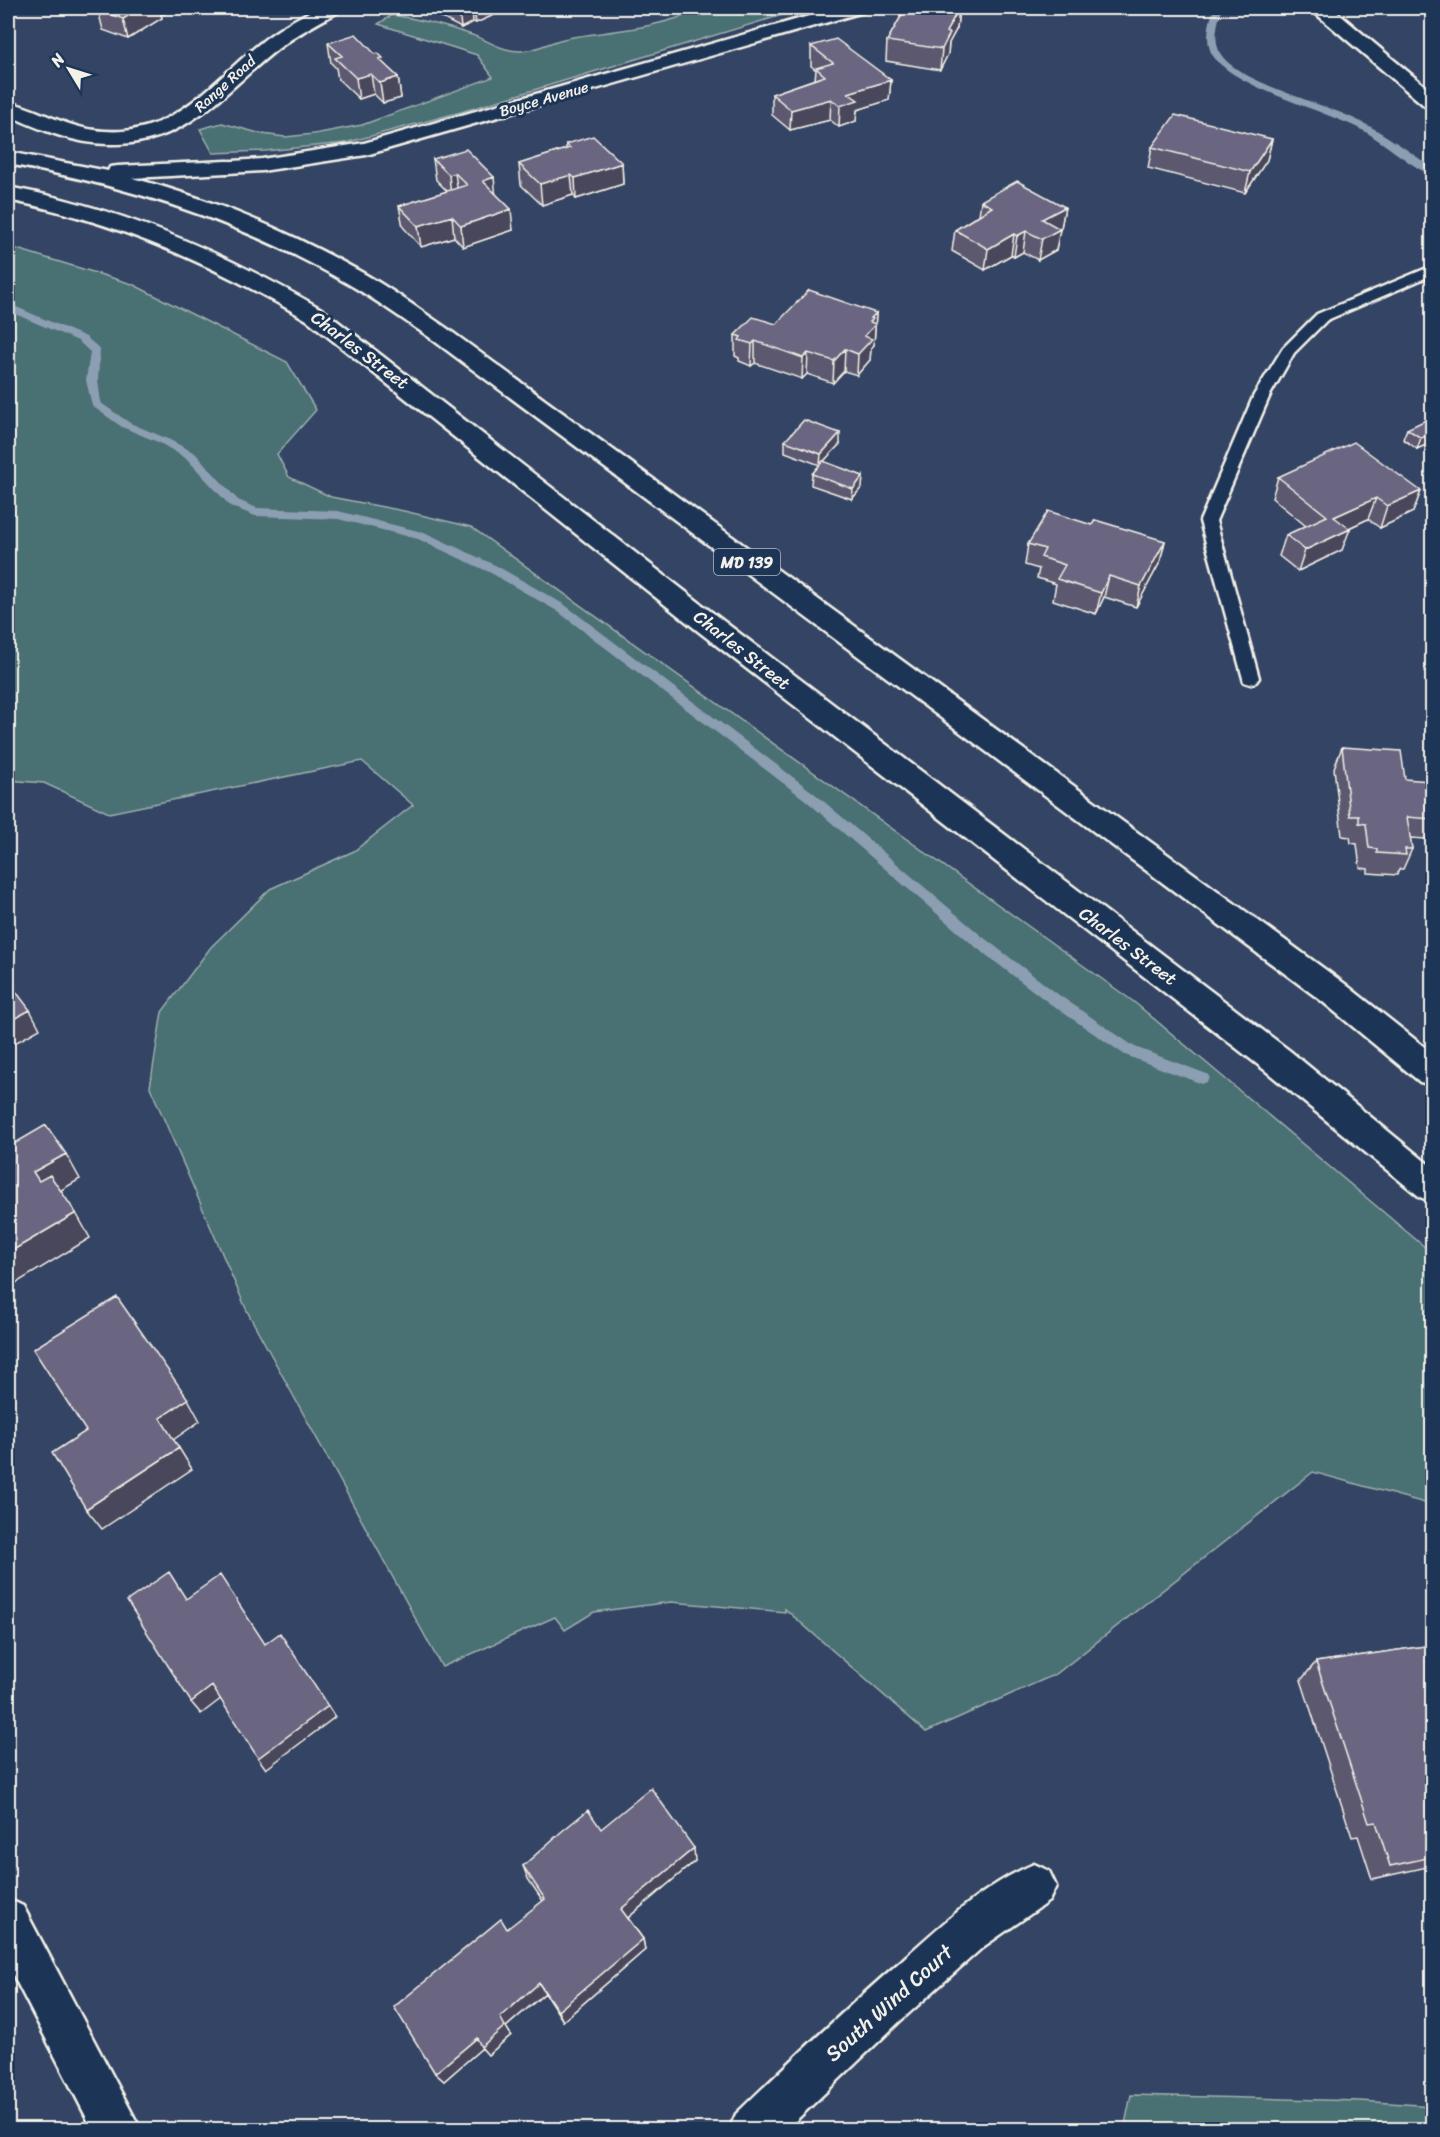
<svg xmlns="http://www.w3.org/2000/svg" width="1440" height="2137" viewBox="0 0 1440 2137" font-family="Sriracha,sans-serif">
  <style>
    .green { fill: #486f73; stroke: #9eb0ae; stroke-width: 1.5 }
    .lines { fill: none; stroke-linecap: round; stroke-linejoin: round }
    .stream { fill: #8c9eb1; fill-rule: evenodd }
    .lane-casing { stroke: #f4f1e8; stroke-width: 5 }
    .street-casing { stroke: #f4f1e8; stroke-width: 5 }
    .primary-casing { stroke: #f4f1e8; stroke-width: 5 }
    .lane { fill: #1d3557; fill-rule: evenodd }
    .street { fill: #1d3557; fill-rule: evenodd }
    .primary { fill: #1d3557; fill-rule: evenodd }
    .wall { fill: #5b5870; stroke: #f4f1e8; stroke-width: 1.5 }
    .shaded-wall { fill: #4a475b; stroke: #f4f1e8; stroke-width: 1.5 }
    .building { fill: #6a6682; stroke: #f4f1e8; stroke-width: 1.5 }
    .labels { text-anchor: middle; stroke-width: 6; stroke-linejoin: round; paint-order: stroke }
    .far-street-label { font-size: 15px; fill: #f4f1e8; stroke: #1d3557 }
    .shield { fill: #1d3557; stroke: #b4b9bc; stroke-width: 1.5 }
    .shield-label { font-size: 16px; font-weight: bold; fill: #f4f1e8 }
    .street-label { font-size: 18px; fill: #f4f1e8; stroke: #1d3557 }
    .near-street-label { font-size: 21px; fill: #f4f1e8; stroke: #1d3557 }
  </style>
  <rect width="100%" height="100%" fill="#344464"/>
  <filter id="ink" filterUnits="userSpaceOnUse"><feTurbulence type="fractalNoise" baseFrequency=".0167" numOctaves="2"/><feDisplacementMap in="SourceGraphic" scale="12" xChannelSelector="R" yChannelSelector="G"/><feConvolveMatrix kernelMatrix="1 2 1 2 8 2 1 2 1" color-interpolation-filters="sRGB"/></filter>
  <g filter="url(#ink)">
    <path class="green" d="M702 8H805L461 112 345 143 265 151 213 153 200 129 222 123 262 134 285 137 314 134 362 125 493 77 477 55 378 24 392 15C419 19 446 26 472 35 484 39 495 46 506 49 532 56 545 42 568 38 614 30 660 29 702 8Z
      M8 243 17 249 132 284 287 362 316 410 277 454 289 477 331 497 404 511 471 527 1134 1002 1432 1253V1505L1313 1472 1056 1674 926 1732 785 1609V1612L671 1602 594 1612 565 1630 555 1617 442 1667 247 1311 150 1087 162 1012 211 947 270 889 354 851 413 805 362 761 109 813 44 783 8 780Z
      M1131 2095 1361 2101 1432 2106V2129H1124Z"/>
    <g class="lines">
      <path class="stream" d="M1214 8H1222C1218 21 1213 39 1220 53 1237 82 1323 103 1355 119 1383 132 1408 150 1432 168V175C1419 172 1380 140 1364 131 1326 110 1235 88 1213 56 1204 42 1209 23 1214 8Z
        M8 263 13 266V286L8 289Z
        M8 301 14 306 86 337 100 349 98 380 101 403 130 423 168 439 195 453 238 500 257 508 338 511 426 533 497 566 565 605 814 793 983 937 1059 995 1135 1047 1207 1074 1210 1078 1207 1082 1202 1084 1125 1055 1049 1003 973 945 804 799 557 611 489 572 418 539 338 519 255 516 230 506 187 459 160 443 122 427 92 406 86 380 90 352 78 341 8 311Z"/>
      <g class="lane-casing">
        <path id="lane" d="M1432 266V275L1327 320 1294 353 1270 395 1216 521 1259 678 1256 682 1250 684 1244 682 1200 521 1254 395 1283 348 1317 314Z"/>
      </g>
      <g class="street-casing">
        <path id="street" d="M317 8H341L338 12C318 23 297 34 279 48 223 91 188 146 109 144 74 144 39 129 8 115V102C38 109 64 126 95 130 169 141 208 86 259 44 277 29 297 18 317 8Z
          M837 8H866L863 12 366 155 262 171 227 173 219 172 216 167 219 162 262 159 364 143Z
          M1312 8H1332L1432 92V108L1425 106 1314 12Z
          M1034 1864 1049 1871 1056 1886 1049 1901 983 1947 899 2022 786 2130H729L736 2114C790 2062 844 2010 901 1961 941 1925 984 1885 1034 1864Z
          M8 1899 23 1906 141 2130H93L8 1965Z"/>
      </g>
      <g class="primary-casing">
        <path id="primary" d="M8 152 108 171 110 167 118 166 227 161 235 162 238 167 235 172 227 173 132 178C212 199 289 231 361 272 390 288 417 308 445 327L1345 984 1432 1053V1085L1420 1082 1323 1002 429 337C401 318 374 298 345 282 240 221 126 185 8 164Z
          M8 187C121 208 224 252 323 310L718 617 1290 1051 1432 1167V1202L1420 1197 1266 1071 698 631 307 320C213 264 115 221 8 200Z"/>
      </g>
      <use href="#lane" class="lane"/>
      <use href="#street" class="street"/>
      <use href="#primary" class="primary"/>
    </g>
    <path class="wall" d="M423 8H503V11L476 23 473 22 461 28Z
      M901 8H959L957 28 949 43 948 54 940 70 886 61 887 41 900 18Z
      M172 9 161 15 162 18 128 39 103 30 98 10Z
      M328 43 384 64 398 77 401 98 383 103 374 94 359 99 338 79 336 68 331 63Z
      M811 46 891 80 889 100 857 110 856 121 839 127 830 120 790 130 772 115V94L815 79 816 70 811 66Z
      M1272 139 1267 160 1245 193 1148 168 1152 147Z
      M566 144 622 163 623 184 576 199 573 195 542 205 521 185 519 164 566 149Z
      M433 159 496 194 513 230 463 247 454 237 421 247 403 227 399 206 447 191 436 180Z
      M981 201 1065 207 1061 228 1060 229 1056 250 1038 260 1023 252 1014 257 1011 255 985 270 952 251 955 230 979 215Z
      M876 313 874 345 871 348 870 360 857 375 844 371 833 383 807 374 802 379 755 363 751 366 739 361V358L735 356V335L776 324Z
      M1432 420V442L1417 449 1403 439 1407 429Z
      M785 441 840 444 823 462 863 476 862 487 852 499 811 485 812 474 820 465 785 452Z
      M1278 477 1421 491 1413 512 1380 528 1368 519 1349 528 1342 550 1298 571 1279 556 1286 535 1306 526 1272 498Z
      M1092 525 1165 541 1160 562 1136 607 1104 597 1096 614 1053 600 1056 584 1037 578 1039 569 1025 565 1028 544Z
      M1342 747 1405 779 1432 799V826L1426 839 1410 838 1412 849 1403 869H1399L1397 875 1368 873V869L1360 868 1357 844 1351 843 1350 837 1342 836 1334 768Z
      M1432 1645V1866L1372 1879 1358 1836 1352 1837 1301 1680 1316 1662Z
      M601 1829 695 1861 628 1918 643 1939 645 1950 563 2021 545 1993 506 2027 511 2035 488 2055 482 2048 444 2081 435 2073 543 1901 528 1879 523 1866Z"/>
    <path class="shaded-wall" d="M141 8H171L172 9 161 15 162 18 128 39 123 19Z
      M459 8H472L473 22 461 28Z
      M474 8H503V11L476 23Z
      M959 8 957 28 949 43 948 54 940 70 942 49 946 32Z
      M371 74 374 94 359 99 356 78Z
      M398 77 401 98 383 103 380 83Z
      M891 80 889 100 857 110 856 121 839 127 840 106 848 93Z
      M831 99 830 120 790 130 791 110Z
      M1272 139 1267 160 1245 193 1250 172Z
      M622 163 623 184 576 199 575 178Z
      M455 173 458 194 451 196 449 175Z
      M571 175 573 195 542 205 540 184Z
      M494 177 496 198 483 181Z
      M1065 207 1061 228 1045 237 1060 229 1056 250 1038 260 1042 239V219Z
      M511 209 513 230 463 247 461 226Z
      M452 216 454 237 421 247 418 226Z
      M1026 231 1023 252 1014 257 1017 236Z
      M1014 234 1011 255 985 270 988 249Z
      M876 313 874 345 871 348 870 360 857 375 858 354 871 318Z
      M755 341V363L751 366 752 344Z
      M845 349 844 371 833 383 834 361Z
      M808 353 807 374 802 379 803 358Z
      M840 433V444L820 465 821 454Z
      M1432 433V442L1417 449 1421 438Z
      M863 476 862 487 852 499 853 489Z
      M1421 491 1413 512 1380 528 1387 506Z
      M1376 498 1368 519 1327 538 1334 517Z
      M1350 529 1342 550 1298 571 1305 550Z
      M1165 541 1160 562 1136 607 1141 586Z
      M1109 576 1104 597 1096 614 1101 593Z
      M30 1010 40 1029 8 1047V1022Z
      M66 1154 80 1179 48 1198 33 1172Z
      M76 1213 90 1238 8 1288V1253Z
      M188 1399 200 1421 173 1440 160 1418Z
      M179 1448 192 1469 102 1529 86 1509Z
      M212 1686 222 1698 201 1714 191 1702Z
      M328 1706 335 1717 266 1769 258 1758Z
      M694 1848 695 1861 624 1921 621 1909Z
      M643 1939 645 1950 563 2021 558 2011Z
      M539 1983 545 1993 506 2027 511 2035 488 2055 482 2048 444 2081 435 2073 477 2038Z"/>
    <path class="building" d="M102 8H141L123 19 98 10Z
      M902 8H959L946 32 950 33 942 49 887 41 906 8Z
      M356 34 375 54 378 53 383 58 379 59 398 77 380 83 371 74 356 78 335 58 342 56 328 43Z
      M836 39 891 80 848 93 858 100 840 106 831 99 791 110 772 94 825 76 816 68 833 63 811 46Z
      M1175 115 1272 139 1250 172 1152 147Z
      M593 136 622 163 575 178 571 175 540 184 519 164 570 148 566 144Z
      M466 149 494 177 483 181 511 209 461 226 452 216 418 226 399 206 467 185 455 173 449 175 433 159Z
      M1017 181 1065 207 1042 219 1060 229 1042 239 1026 231 1017 236 1014 234 988 249 955 230 992 207 981 201Z
      M809 290 876 313 871 318 873 319 870 322 876 324 864 336 872 339 858 354 845 349 834 361 808 353 803 358 755 341 752 344 739 340 741 337 735 335 753 317 776 324Z
      M1430 418 1432 420V433L1421 438 1407 429Z
      M804 420 840 433 821 454 785 441Z
      M1354 442 1421 491 1387 506 1376 498 1334 517 1350 529 1305 550 1286 535 1327 516 1278 477Z
      M823 461 863 476 853 489 812 474Z
      M1048 511 1092 525 1095 520 1165 541 1141 586 1109 576 1101 593 1057 579 1065 565 1041 557 1045 549 1028 544Z
      M1342 747 1401 751 1405 779 1430 781 1432 799V819L1407 817 1412 849H1405L1406 855 1377 853V849L1369 848 1366 824 1359 823V816H1350Z
      M8 981 30 1010 8 1022Z
      M46 1125 66 1154 33 1172 39 1181 50 1175 76 1213 8 1253V1138L12 1145Z
      M117 1297 188 1399 160 1418 179 1448 86 1509 52 1453 86 1431 33 1349Z
      M169 1572 186 1599 220 1575 265 1644 280 1633 328 1706 258 1758 212 1686 191 1702 127 1601Z
      M1432 1645V1857L1390 1866 1376 1822 1369 1823 1316 1662Z
      M651 1788 694 1848 621 1909 643 1939 558 2011 539 1983 500 2017 505 2026 481 2047 477 2038 435 2073 394 2007 501 1919 507 1929 545 1899 523 1866 561 1832 588 1810 601 1829Z"/>
  </g>
  <g class="labels">
    <g class="far-street-label">
      <text transform="translate(225 84) rotate(-42)" y="5">Range Road</text>
      <text transform="translate(544 99) rotate(-16)" y="5">Boyce Avenue</text>
    </g>
    <rect class="shield" x="714" y="549" width="66" height="26" rx="4.5"/>
    <g class="shield-label">
      <text x="747" y="568">MD 139</text>
    </g>
    <g class="street-label">
      <text transform="translate(360 350) rotate(37)" y="6">Charles Street</text>
      <text transform="translate(742 650) rotate(38)" y="6">Charles Street</text>
      <text transform="translate(1128 946) rotate(37)" y="6">Charles Street</text>
    </g>
    <g class="near-street-label">
      <text transform="translate(889 2003) rotate(-42)" y="7">South Wind Court</text>
    </g>
  </g>
  <rect width="1440" height="2137" fill="none" stroke="#1d3557" stroke-width="30"/>
  <rect x="15" y="15" width="1410" height="2107" fill="none" stroke="#f4f1e8" stroke-width="2" filter="url(#ink)"/>
  <g transform="translate(69 69) rotate(308)" stroke="#1d3557" stroke-width="4.5" paint-order="stroke">
  <path d="M0-4.5L10 22L0 15L-10 22Z" fill="#f4f1e8"/>
  <text y="-9" font-size="16" font-weight="bold" text-anchor="middle" fill="#f4f1e8">N</text>
  </g>
</svg>
